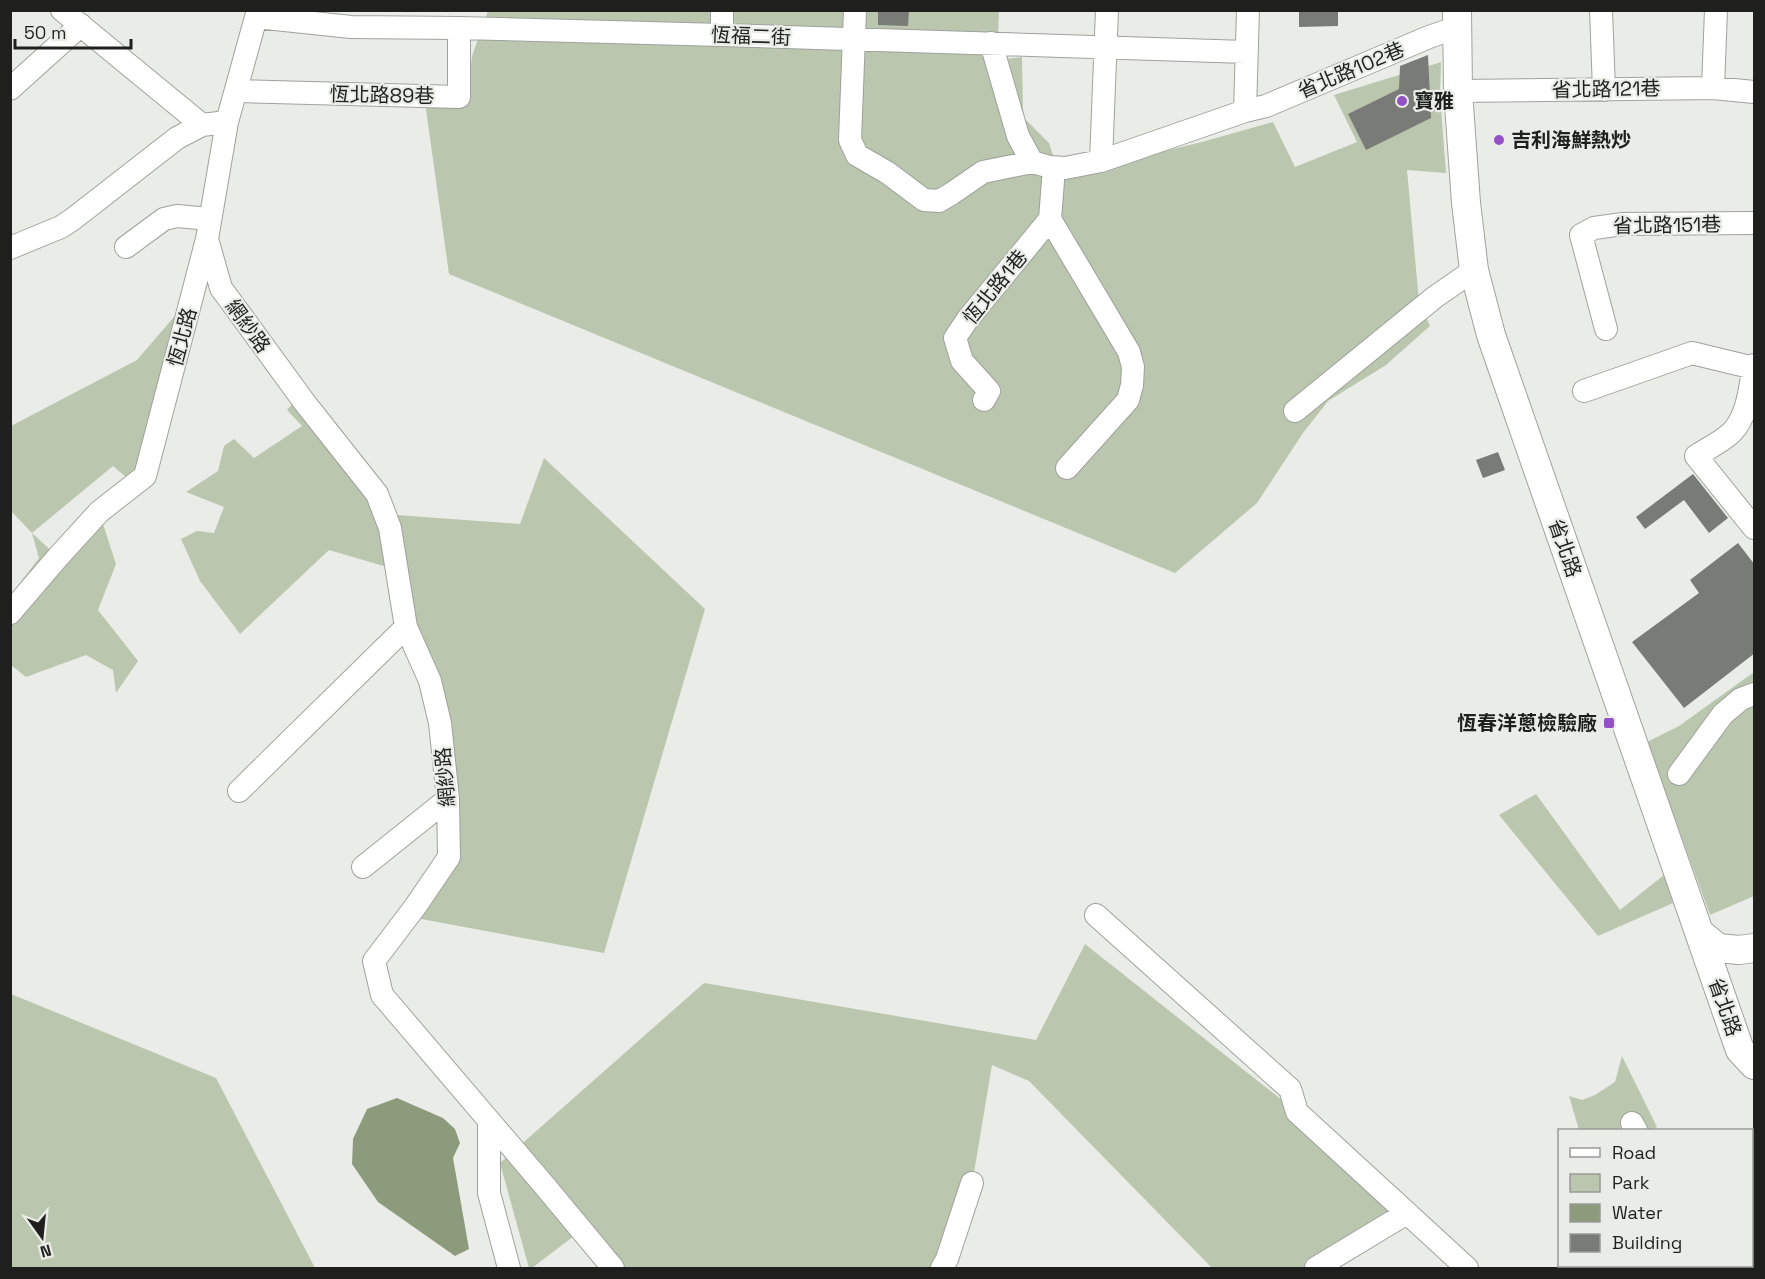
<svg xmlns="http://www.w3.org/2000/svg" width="1765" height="1279" viewBox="0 0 1765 1279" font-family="'Space Grotesk','Noto Sans TC',sans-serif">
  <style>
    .green { fill: #bac6ad }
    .water { fill: #8d9b7d }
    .building { fill: #797b76 }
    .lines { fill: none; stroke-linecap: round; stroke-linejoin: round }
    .minor-casing { stroke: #9fa29c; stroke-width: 24 }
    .major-casing { stroke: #9fa29c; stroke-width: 30 }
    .minor { stroke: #fff; stroke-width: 22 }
    .major { stroke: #fff; stroke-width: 28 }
    .poi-dot { fill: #9450c5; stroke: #eaede7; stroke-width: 2 }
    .labels { text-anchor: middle; stroke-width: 4.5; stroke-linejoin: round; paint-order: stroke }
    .street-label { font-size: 20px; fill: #1f201e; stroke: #eaede7 }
    .poi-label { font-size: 20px; font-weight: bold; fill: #1f201e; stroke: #eaede7; text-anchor: start }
  </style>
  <rect width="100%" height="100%" fill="#eaede7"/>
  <path class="green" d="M488 11H999L997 60 1022 57 1023 117 1049 143 1060 176 1202 142 1273 122 1295 167 1357 142 1334 95 1441 62 1440 96 1446 173 1407 170 1419 302 1430 326 1386 365 1328 401 1303 433 1257 503 1175 573 449 274 425 102 467 103 472 56Z
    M185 304 133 483 113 466 32 533 58 557 99 512 116 564 98 610 138 661 116 693 113 670 86 655 26 677 11 665 10 596 39 558 32 533 11 511V426L137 360Z
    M297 398 365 484 384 537 387 567 329 550 240 634 200 581 181 539 197 531 214 533 224 507 186 492 218 471 224 446 234 439 254 458 302 426 287 410Z
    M544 458 705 609 604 953 405 916 449 857 448 799 406 627 397 515 520 524Z
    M1754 672V896L1710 915 1647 742 1679 726Z
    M1536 794 1620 910 1664 875 1673 903 1598 936 1499 815Z
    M1085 944 1297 1112 1407 1213 1315 1268H1212L1029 1081 992 1065 959 1262 954 1268H611L583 1229 532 1268H529L500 1163 704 983 1036 1040Z
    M11 994 216 1078 315 1268H11Z
    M1622 1056 1657 1127 1651 1130H1579L1569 1096 1582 1100 1595 1095 1615 1082Z"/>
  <path class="water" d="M397 1098 443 1118 455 1129 460 1143 453 1158 469 1249 455 1256 378 1202 352 1164 353 1139 367 1109Z"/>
  <path class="building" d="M878 10H909L908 26 878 25Z
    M1299 10H1338V26L1299 27Z
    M1428 55 1431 118 1366 150 1348 114 1399 89 1400 66Z
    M1498 452 1505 470 1483 478 1476 460Z
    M1693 474 1728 518 1709 533 1684 500 1645 529 1636 517Z
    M1738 543 1755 565V653L1684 708 1632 642 1699 593 1690 580Z"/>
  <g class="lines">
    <g class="minor-casing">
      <path id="minor" d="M62 10 202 125
        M855 10 850 140 857 155 888 173 924 200 939 201 951 194 983 172 1032 162
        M1601 10 1604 90
        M256 17 351 27 459 28 722 35 1246 52
        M722 35V10
        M991 43 1018 136 1032 162 1050 167 1065 168 1101 161 1245 111 1266 106 1429 37 1458 27
        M1713 88 1716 10
        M10 89 81 25
        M236 91 459 97V28
        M1458 91 1713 88 1754 92
        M1245 111 1248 10
        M1101 161 1107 10
        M1050 219 1129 352 1133 367 1132 385 1128 400 1067 468
        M207 239 221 288 305 403 377 494 390 528 406 627 430 681 440 723 448 799 449 857 415 907 374 961 382 995 544 1185 613 1268
        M126 247 164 219 177 216 210 219
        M10 248 61 227 73 219 177 138 202 125 227 122
        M1606 329 1581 235 1594 228 1623 224 1754 223
        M1754 365C1750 387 1748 416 1732 432 1722 442 1708 448 1696 456L1754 528
        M1584 391 1692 353 1754 368
        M984 400 989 391 962 361 955 338 967 320 1050 219 1054 168
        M1295 411 1435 297 1474 270
        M10 613 58 557 99 512 145 476 207 239 227 122 258 10
        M1679 774 1723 714 1741 699 1754 694
        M239 791 406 627
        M363 867 448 799
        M1096 915 1290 1089 1297 1112 1467 1268
        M489 1121V1193L509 1268
        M1632 1123 1636 1130
        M1752 1144 1754 1143
        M942 1268 947 1259 972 1183
        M1316 1268 1407 1213"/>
    </g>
    <g class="major-casing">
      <path id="major" d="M1457 10 1458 91 1466 203 1474 270 1491 335 1740 1050 1754 1065
        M1700 933 1718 948 1739 950 1754 948"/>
    </g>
    <use href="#minor" class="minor"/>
    <use href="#major" class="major"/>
  </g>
  <g class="poi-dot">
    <circle cx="1402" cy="101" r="6"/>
    <circle cx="1499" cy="140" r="6"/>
    <rect x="1603" y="717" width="12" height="12" rx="3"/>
  </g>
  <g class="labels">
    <g class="street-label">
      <text transform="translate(751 36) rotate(2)" y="7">恆福二街</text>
      <text transform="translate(1351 70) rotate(-23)" y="7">省北路102巷</text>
      <text transform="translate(1606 89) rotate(-1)" y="7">省北路121巷</text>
      <text transform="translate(382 95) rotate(1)" y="7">恆北路89巷</text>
      <text transform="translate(1667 225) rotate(-1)" y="7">省北路151巷</text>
      <text transform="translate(995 287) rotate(-51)" y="7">恆北路1巷</text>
      <text transform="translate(248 326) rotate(54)" y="7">網紗路</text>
      <text transform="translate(182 337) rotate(-75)" y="7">恆北路</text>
      <text transform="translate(1565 548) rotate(71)" y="7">省北路</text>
      <text transform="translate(445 777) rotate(-95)" y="7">網紗路</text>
      <text transform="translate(1725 1007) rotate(71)" y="7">省北路</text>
    </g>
    <g class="poi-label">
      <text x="1414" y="108">寶雅</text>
      <text x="1511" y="147">吉利海鮮熱炒</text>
      <text x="1597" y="730" text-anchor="end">恆春洋蔥檢驗廠</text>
    </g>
  </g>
  <rect width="1765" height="1279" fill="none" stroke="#1f201e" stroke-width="24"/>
  <rect x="1558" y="1129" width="195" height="138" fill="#eaede7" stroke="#999b97" stroke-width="1.5"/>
  <rect x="1570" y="1148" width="30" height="9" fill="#ffffff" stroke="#999b97" stroke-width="1.5"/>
  <text x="1612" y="1159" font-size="18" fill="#1f201e">Road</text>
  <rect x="1570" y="1174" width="30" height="18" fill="#bac6ad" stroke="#999b97" stroke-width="1.5"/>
  <text x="1612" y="1189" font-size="18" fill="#1f201e">Park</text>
  <rect x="1570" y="1204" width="30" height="18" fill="#8d9b7d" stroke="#999b97" stroke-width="1.5"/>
  <text x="1612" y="1219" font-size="18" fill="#1f201e">Water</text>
  <rect x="1570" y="1234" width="30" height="18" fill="#797b76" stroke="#999b97" stroke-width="1.5"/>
  <text x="1612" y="1249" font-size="18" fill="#1f201e">Building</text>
  <g transform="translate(42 1237) rotate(165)" stroke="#eaede7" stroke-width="4.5" paint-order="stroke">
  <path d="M0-4.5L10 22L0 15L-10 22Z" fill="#1f201e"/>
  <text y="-9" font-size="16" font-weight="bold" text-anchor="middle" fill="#1f201e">N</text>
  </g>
  <path d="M15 39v9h116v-9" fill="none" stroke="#1f201e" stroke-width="3"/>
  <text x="24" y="39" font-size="18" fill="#1f201e" stroke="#eaede7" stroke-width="4.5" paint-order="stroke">50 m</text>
</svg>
